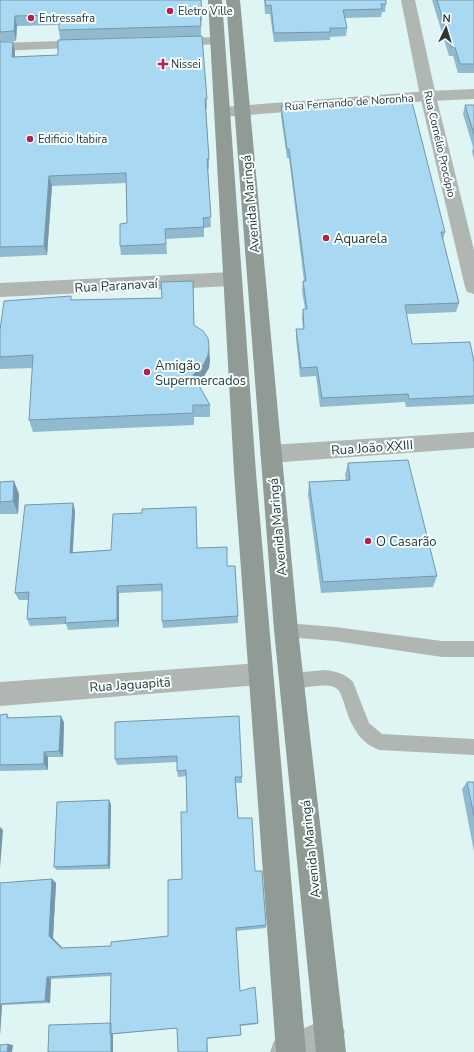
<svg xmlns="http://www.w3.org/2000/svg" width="474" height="1052" viewBox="0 0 474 1052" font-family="'Nunito Sans',sans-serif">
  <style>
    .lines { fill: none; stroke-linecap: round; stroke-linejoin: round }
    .service { fill: #b0b7b3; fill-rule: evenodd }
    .minor { fill: #b0b7b3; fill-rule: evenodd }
    .tertiary { fill: #b0b7b3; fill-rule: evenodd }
    .secondary { fill: #909b95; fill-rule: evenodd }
    .wall { fill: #90bad0 }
    .shaded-wall { fill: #7697a9 }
    .building { fill: #a8d8f2; stroke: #7697a9 }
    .poi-dot { fill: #b3224c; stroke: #f6ffff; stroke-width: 1.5 }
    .labels { text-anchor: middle; stroke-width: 4; stroke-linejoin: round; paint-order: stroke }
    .far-poi-label { font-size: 11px; fill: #2e3636; stroke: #f6ffff; text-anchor: start }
    .far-street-label { font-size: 11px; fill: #2e3636; stroke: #f6ffff }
    .street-label { font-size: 13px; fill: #2e3636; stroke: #f6ffff }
    .poi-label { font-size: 13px; fill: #2e3636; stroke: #f6ffff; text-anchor: start }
  </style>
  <rect width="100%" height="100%" fill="#dff5f4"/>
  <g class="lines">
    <path class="service" d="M286 623 335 627 442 641H474V657H442L335 641 286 637 280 635 278 630 280 625Z
      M325 670C336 671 346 674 353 682L369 723 382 734 474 739V755L379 750C358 742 350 723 344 703 342 698 341 692 337 689 327 680 300 692 286 687L284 681 286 675 292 673Z"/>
    <path class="minor" d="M401 0H415L436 96 474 250V294L467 292 465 287 420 96Z
      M218 37 223 38 225 41 223 44 173 46 168 45 166 42 168 39 173 38Z
      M89 40 94 41 96 44 94 47 0 51V43Z
      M232 272 238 274 241 279 238 284 232 286 0 297V283Z
      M474 432V448L270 463 263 460 260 454 263 448 270 445Z
      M260 663 269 666 272 674 269 682 260 685 0 706V682Z
      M330 1017 340 1022 345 1032 340 1042 319 1052H270L274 1041Z"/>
    <path class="tertiary" d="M474 89V99L428 101 223 117 217 115 215 112 217 109 223 107 428 91Z"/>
    <path class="secondary" d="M208 0H222L256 473 306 1052H276L234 473Z
      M226 0H240L298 630 346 1052H316L274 630Z"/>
  </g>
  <path class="wall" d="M0 0 202 11V21H201V36L207 99V109H206L209 159V169H208L211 227 204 228V237L166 239 167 254 121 255 120 246 127 223 126 183 52 186 47 255 0 257V42H13L15 52V57L58 55 188 36 60 40 59 30V25L17 26 16 41 0 42Z
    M264 0H386V4L385 12H382L381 17 345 18 347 28 346 36 330 37V40L274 42 270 14H265Z
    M432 0H474V73H458L453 56H449Z
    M465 105H474V159L472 152 473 147 463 114Z
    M281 106 445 232 443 240 459 303 456 312 406 314 412 344 474 362V404L406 407 405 402 320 407 316 376 300 377 296 338V329H303L302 318 303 309H305L302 291 303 281H304L289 158H287L281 116Z
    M193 281 194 325 210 360 209 368 204 376 197 383 210 405V417H194V425L33 432 29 420 33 368 0 369V330L72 300 162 298Z
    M348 463 437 576 433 587 321 593 308 495 309 482 346 480 345 475Z
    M14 481 19 494 18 514H0V482Z
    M73 503 75 511 73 552 111 550 142 513 196 507 197 548 227 566 238 616V623L163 628 162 621V591L119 593V627L68 630 66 624 30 626 27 619 28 600H19L15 593Z
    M7 714 9 718 64 722 63 757H48V770L0 771V715Z
    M115 722 242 777V783H236L238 818 255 871 266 925V928L236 931 240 991 258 1023V1024L240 1026 241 1035 207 1039 208 1052H178L177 1028 113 1034 48 1052 111 1023V976L51 979 50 1003 2 1005 0 1035V883L52 879 56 883 53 938 63 948 111 946 168 936 182 879 187 812V776L178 777 177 771V762L117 765 115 759Z
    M467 782H474V852L462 789Z
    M111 804 110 869 57 870 54 867Z"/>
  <path class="shaded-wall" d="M15 16 17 26 16 41 14 31Z
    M13 42 15 52 14 67 12 57Z
    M49 176 52 186 47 255 44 246Z
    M209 347 210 360 209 368 204 376 193 387V375Z
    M14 481 19 494 18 514 13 501Z
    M73 503 75 511 72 560 70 553Z
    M117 586 119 593V627L117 620Z
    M61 716 64 722 63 757 59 751Z
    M44 752 48 757V770L44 764Z
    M109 800 111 804 110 869 108 865Z
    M0 827 3 830 0 868Z
    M52 879 56 883 53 938 65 951 61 948 49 936Z
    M47 977 51 979 50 1003 45 1001Z
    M0 1005H2L0 1035Z
    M111 1034H113V1052H111Z
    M8 1044 13 1045 12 1052H7Z"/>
  <path class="building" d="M0 0H201L202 11H200L201 26 59 30V15L15 16 14 31 0 32Z
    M265 0H386V4H381L382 9 343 10 347 28H330V32L274 33 271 5 266 6Z
    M437 0H474V64H460L455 47H451Z
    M202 36 207 99H205L209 159H207L211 217 203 218 204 227 165 229 166 244 120 246V224L127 223 126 173 49 176 44 246 0 247V42H13L12 57 58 55V40Z
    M412 102 445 232H441L459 303 405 305 412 344 470 342 474 362V396L409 399 408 394 322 398 317 367 301 368 296 329H304L303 309H307L303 281H306L289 149H287L281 106Z
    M465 105H474V134Z
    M193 281 194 325 203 331 208 338 209 347 208 355 204 364 193 375 210 405H193V413L29 420 33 355 0 357V330L4 301 71 296V300L162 298 161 282Z
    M408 460 437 576 323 582 309 482 350 480 348 463Z
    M14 481 13 501 0 502V482Z
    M73 503 70 553 111 550 113 514 142 513V509L196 507 197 548 227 547V566H235L238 616 162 621V584L117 586V620L65 623 66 617 27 619 29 592 15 593 25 505Z
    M7 714V718L61 716 59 751 44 752V764L0 765V715Z
    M239 716 242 777H235L238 818H252L255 871H262L266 925 236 928 240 991 255 987 258 1023 240 1025 241 1035 207 1038V1052H178L177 1028 110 1034 111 973 47 977 45 1001 0 1004V883L52 879 49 936 61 948 111 946V942L168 936V880L182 879 181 812H187L186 770 177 771V756L115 759V722Z
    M467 782H474V816Z
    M109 800 108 865 54 867 57 802Z
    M111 1023V1052H48L49 1025Z
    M8 1044 7 1052H0V1045Z"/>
  <g class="poi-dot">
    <circle cx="170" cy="11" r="4"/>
    <circle cx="31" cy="18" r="4"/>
    <path d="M161 58h4v4h4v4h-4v4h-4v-4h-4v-4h4z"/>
    <circle cx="30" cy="139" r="4"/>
    <circle cx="326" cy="238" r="4"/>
    <circle cx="147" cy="372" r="4"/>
    <circle cx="368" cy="541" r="4"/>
  </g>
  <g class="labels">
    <g class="far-poi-label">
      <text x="178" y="15">Eletro Ville</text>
      <text x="39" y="22">Entressafra</text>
      <text x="171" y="68">Nissei</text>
      <text x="38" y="143">Edificio Itabira</text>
    </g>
    <g class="far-street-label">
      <text transform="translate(349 102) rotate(-4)" y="4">Rua Fernando de Noronha</text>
      <text transform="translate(440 144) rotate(77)" y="4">Rua Cornélio Procópio</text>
    </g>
    <g class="street-label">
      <text transform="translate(250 204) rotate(-95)" y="5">Avenida Maringá</text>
      <text transform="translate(116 285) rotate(-3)" y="5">Rua Paranavaí</text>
      <text transform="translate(372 447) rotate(-4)" y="5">Rua João XXIII</text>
      <text transform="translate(277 527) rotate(-95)" y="5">Avenida Maringá</text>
      <text transform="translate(130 684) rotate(-4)" y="5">Rua Jaguapitã</text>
      <text transform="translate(310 849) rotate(-96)" y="5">Avenida Maringá</text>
    </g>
    <g class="poi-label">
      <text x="334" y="243">Aquarela</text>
      <text x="155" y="370">Amigão<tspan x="155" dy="15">Supermercados</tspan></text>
      <text x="376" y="546">O Casarão</text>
    </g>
  </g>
  <g transform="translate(446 28) rotate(4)" stroke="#f6ffff" stroke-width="3" paint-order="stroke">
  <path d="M0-3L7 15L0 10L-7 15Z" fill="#2e3636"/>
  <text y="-6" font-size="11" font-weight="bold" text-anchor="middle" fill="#2e3636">N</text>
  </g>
</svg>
